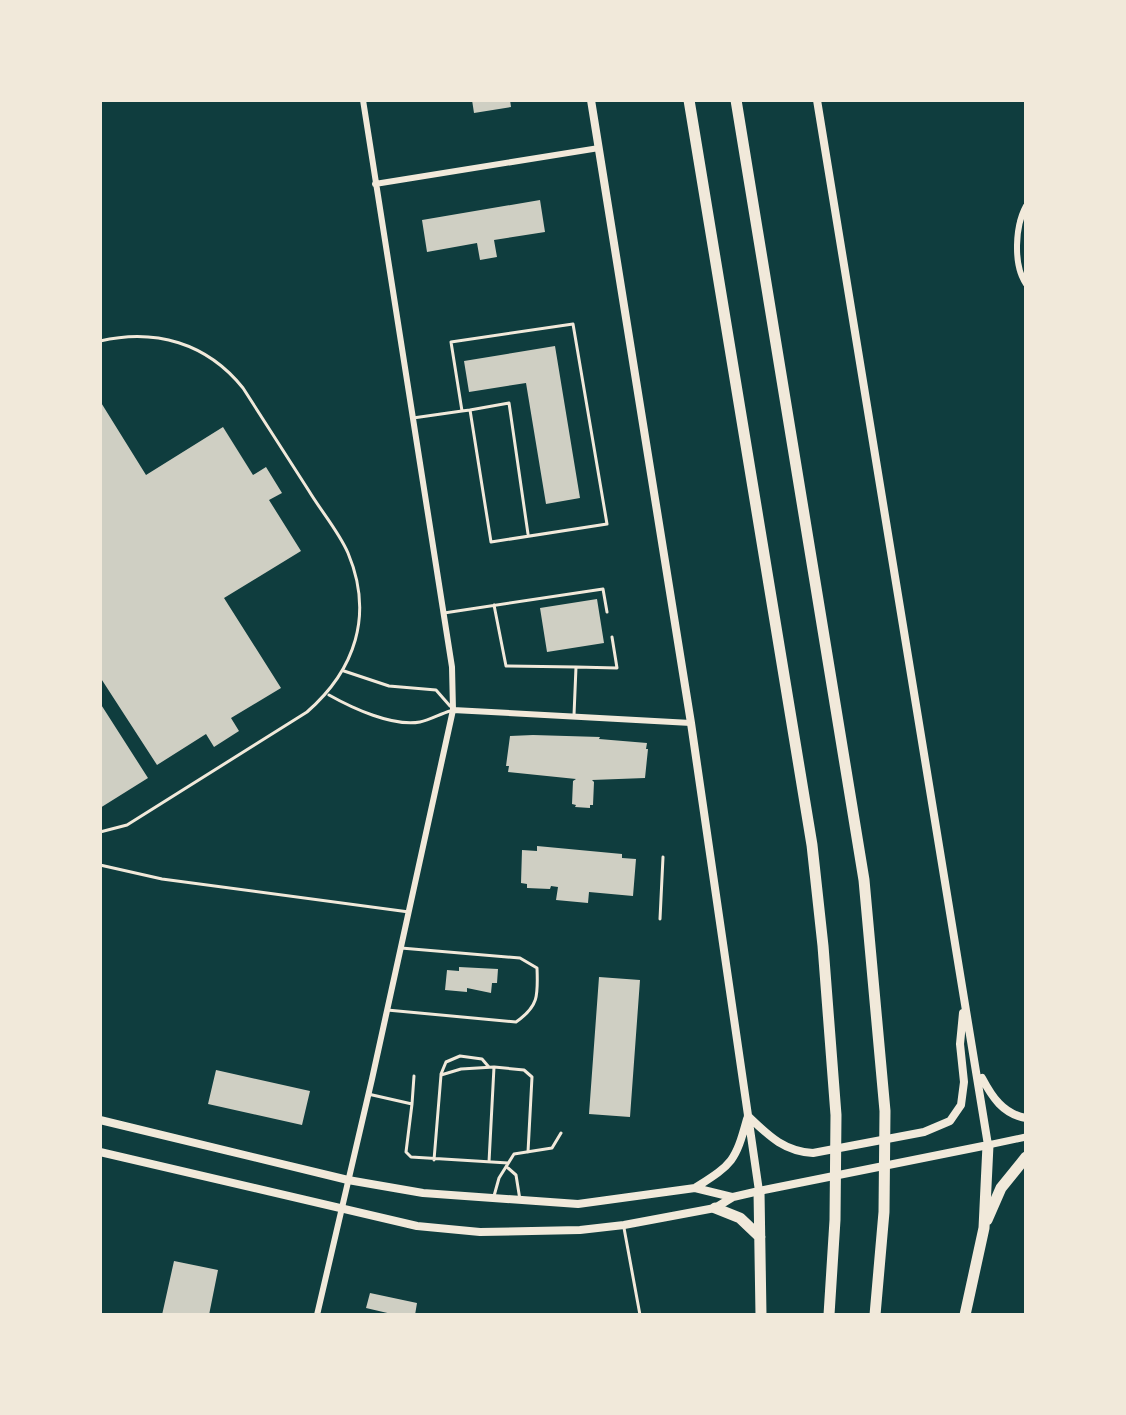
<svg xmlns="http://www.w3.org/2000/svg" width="1126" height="1415" viewBox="0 0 1126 1415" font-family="Commissioner,sans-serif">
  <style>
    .building { fill: #cfcfc3 }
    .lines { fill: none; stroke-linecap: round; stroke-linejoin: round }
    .service { stroke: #f1e9da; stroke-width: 3 }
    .minor { stroke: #f1e9da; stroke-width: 6 }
    .tertiary { stroke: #f1e9da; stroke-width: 7 }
    .secondary { stroke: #f1e9da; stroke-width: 8 }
    .motorway { stroke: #f1e9da; stroke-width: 11 }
  </style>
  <rect width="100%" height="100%" fill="#0f3d3e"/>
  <path class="building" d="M472 100H510L511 107 474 113Z
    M540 200 545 232 494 240 497 257 480 260 477 243 427 252 422 220Z
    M555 346 580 498 546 504 526 383 469 392 464 361Z
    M100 401 146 475 223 427 253 475 266 467 282 493 269 500 301 551 224 598 281 688 231 718 239 731 214 747 206 734 157 765 100 677Z
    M597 599 604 643 547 652 540 608Z
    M100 703 148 778 100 808Z
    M533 735 600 737 599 739 647 743 646 749H648L645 778 592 780 594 782 593 805H590V808L575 807 576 805 572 804 573 781 576 779 508 772 509 766H506L510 736Z
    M537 846 622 854V858L636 859 633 896 589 892 588 903 556 900 558 887 551 886 550 889 527 888V884L521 883 522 850 537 851Z
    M459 967 498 969 497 983H492L491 993 467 988V992L445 990 447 970 459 971Z
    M599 977 640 980 630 1117 589 1114Z
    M216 1070 310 1091 302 1125 208 1104Z
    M174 1261 218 1270 209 1315H162Z
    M370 1293 417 1303 415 1315H396L366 1308Z"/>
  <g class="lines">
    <path class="service" d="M100 341C155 328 207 343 243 388 265 422 287 457 309 491 321 511 339 532 348 553 374 615 355 670 307 712L127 825 100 832
      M470 410 509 403 528 534
      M413 418 462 411 451 342 573 324 607 524 491 542 470 410 462 411
      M494 605 506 666 576 667
      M444 613 603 589 607 612
      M344 671 389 686 436 690 450 706
      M329 695C352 708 393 727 420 722 430 720 440 714 450 711
      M574 715 576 667 617 668 612 637
      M100 865 162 879 409 912
      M660 919 663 857
      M387 1010 516 1022C539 1006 538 995 537 968L520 958 401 948
      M441 1074 446 1062 460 1056 482 1059 488 1066
      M368 1094 412 1104 406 1152 411 1157 508 1163
      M412 1104 414 1076
      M434 1160 441 1075 461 1069 494 1067
      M489 1162 494 1067 524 1070 532 1077 528 1152
      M508 1168 516 1175 520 1200
      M494 1196 499 1178 514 1154 552 1148 561 1133
      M624 1228 640 1315"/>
    <path class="minor" d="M375 184 599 148
      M1026 206C1015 226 1013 265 1026 284
      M453 710 691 723
      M317 1315 372 1079 453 710 452 667 363 100"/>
    <path class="tertiary" d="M988 1145 1026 1137"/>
    <path class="secondary" d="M591 100 691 723 759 1191
      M982 1078C992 1097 1003 1114 1026 1118
      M748 1116C768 1135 783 1151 813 1153L924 1132 950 1121 961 1105 964 1082 960 1044 963 1013
      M100 1120 348 1180 423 1193 578 1204 695 1188 732 1197
      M100 1152 417 1226 480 1232 580 1230 624 1225 715 1208 733 1197 759 1191 988 1145 817 100
      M695 1188C732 1164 735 1163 747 1119"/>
    <path class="motorway" d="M689 100 812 845 823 946 836 1115 835 1220 829 1315
      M736 100 864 880 885 1111 884 1212 875 1315
      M759 1191 761 1315
      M715 1208 740 1218 760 1237
      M987 1220 1001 1188 1026 1157
      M965 1315 984 1228 988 1145"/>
  </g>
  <rect width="1126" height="1415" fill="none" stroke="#f1e9da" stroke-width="204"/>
</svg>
